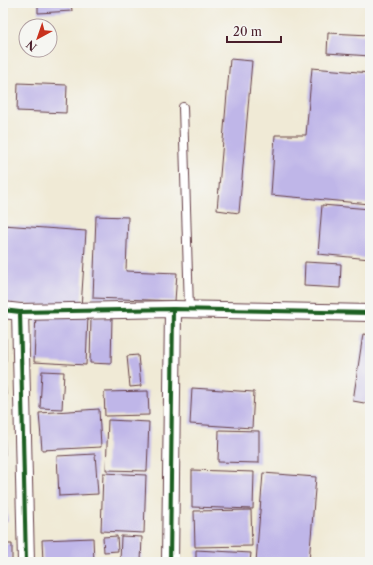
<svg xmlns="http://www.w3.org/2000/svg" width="373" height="565" viewBox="0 0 373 565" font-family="'Libre Caslon Text',serif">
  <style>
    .building { fill: #bfb6e8 }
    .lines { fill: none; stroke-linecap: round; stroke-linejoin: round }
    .lane-casing { stroke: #633d45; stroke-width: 10 }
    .street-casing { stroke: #633d45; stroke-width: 18 }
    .lane { stroke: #fff; stroke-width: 8 }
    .street { stroke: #fff; stroke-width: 16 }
    .cycleway-casing { stroke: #f6f6f2; stroke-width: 6 }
    .cycleway { stroke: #1b5e20; stroke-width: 4 }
  </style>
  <rect width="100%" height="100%" fill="#f6f6f2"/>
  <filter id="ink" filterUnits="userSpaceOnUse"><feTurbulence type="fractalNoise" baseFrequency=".025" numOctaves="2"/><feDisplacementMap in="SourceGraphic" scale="8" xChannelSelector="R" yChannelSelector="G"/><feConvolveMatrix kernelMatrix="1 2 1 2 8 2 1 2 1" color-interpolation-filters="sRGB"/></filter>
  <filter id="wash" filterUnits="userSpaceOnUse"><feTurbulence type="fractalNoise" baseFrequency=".012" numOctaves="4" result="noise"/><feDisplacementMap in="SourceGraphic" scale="16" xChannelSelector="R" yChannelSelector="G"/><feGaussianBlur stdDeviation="0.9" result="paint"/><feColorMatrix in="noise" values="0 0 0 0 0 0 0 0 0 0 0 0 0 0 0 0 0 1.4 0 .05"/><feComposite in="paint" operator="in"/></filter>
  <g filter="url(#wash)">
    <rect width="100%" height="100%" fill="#f0ead6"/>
    <g id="blocks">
      <path class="building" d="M38 3H71L72 11 38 13Z
        M328 33 370 35V56L327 53Z
        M230 59 252 61 239 213 217 210Z
        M312 68 370 73V204L271 195 275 135H306Z
        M18 83 67 85 66 113 17 111Z
        M322 205 370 209V259L318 254Z
        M96 216 128 217 126 271 177 273 175 301 93 298Z
        M3 225 86 231 81 308 3 303Z
        M305 262 341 264 340 288 304 286Z
        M36 313 88 316 86 365 34 362Z
        M3 315 6 316V361H3Z
        M91 317H112L111 364 90 363Z
        M363 334 370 335V404L353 401Z
        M138 355 141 386 130 387 127 356Z
        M42 371 64 372 62 409 40 408Z
        M5 380 7 405H3V381Z
        M192 388 254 392 252 428 190 424Z
        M148 391 149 415 105 416 104 392Z
        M99 409 101 447 42 450 39 413Z
        M3 420H4L5 455H3Z
        M108 420 149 422 147 471 106 470Z
        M219 430 259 431V463L218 462Z
        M95 454 98 494 59 496 57 456Z
        M192 470 254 472 253 509 192 507Z
        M103 473 146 475 144 533 101 531Z
        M263 473 316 477 309 562H256Z
        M3 494H6L8 522H3Z
        M251 510 252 546 195 547 194 511Z
        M117 536 118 551 104 552 103 537Z
        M121 536 142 537 141 562H120Z
        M93 538 94 562H43L42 540Z
        M3 544H12V562H3Z
        M196 550 251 553 250 562H196Z"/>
    </g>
  </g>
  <g filter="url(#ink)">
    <use href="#blocks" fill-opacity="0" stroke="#633d45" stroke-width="1"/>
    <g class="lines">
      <g class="lane-casing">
        <path id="lane" d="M183 107 189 309"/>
      </g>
      <g class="street-casing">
        <path id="street" d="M3 310 20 312 173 309 370 313
          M20 312 26 562
          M170 562 173 309"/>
      </g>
      <use href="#lane" class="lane"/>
      <use href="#street" class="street"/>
      <g class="cycleway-casing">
        <path id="cycleway" d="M3 310 20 312 173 309 370 313
          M20 312 26 562
          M170 562 173 309"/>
      </g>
      <use href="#cycleway" class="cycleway"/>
    </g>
  </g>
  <rect width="373" height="565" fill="none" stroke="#f6f6f2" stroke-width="16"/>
  <g transform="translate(38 38) rotate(220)"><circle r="19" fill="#f6f6f2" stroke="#b1a0a2"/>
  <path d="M0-3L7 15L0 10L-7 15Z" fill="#c8321e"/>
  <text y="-6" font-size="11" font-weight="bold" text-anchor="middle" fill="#4a1f2b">N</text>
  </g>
  <path d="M227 36v6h54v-6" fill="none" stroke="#4a1f2b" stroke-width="2"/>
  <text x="233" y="36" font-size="12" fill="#4a1f2b" stroke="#f6f6f2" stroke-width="3" paint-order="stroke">20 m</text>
</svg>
